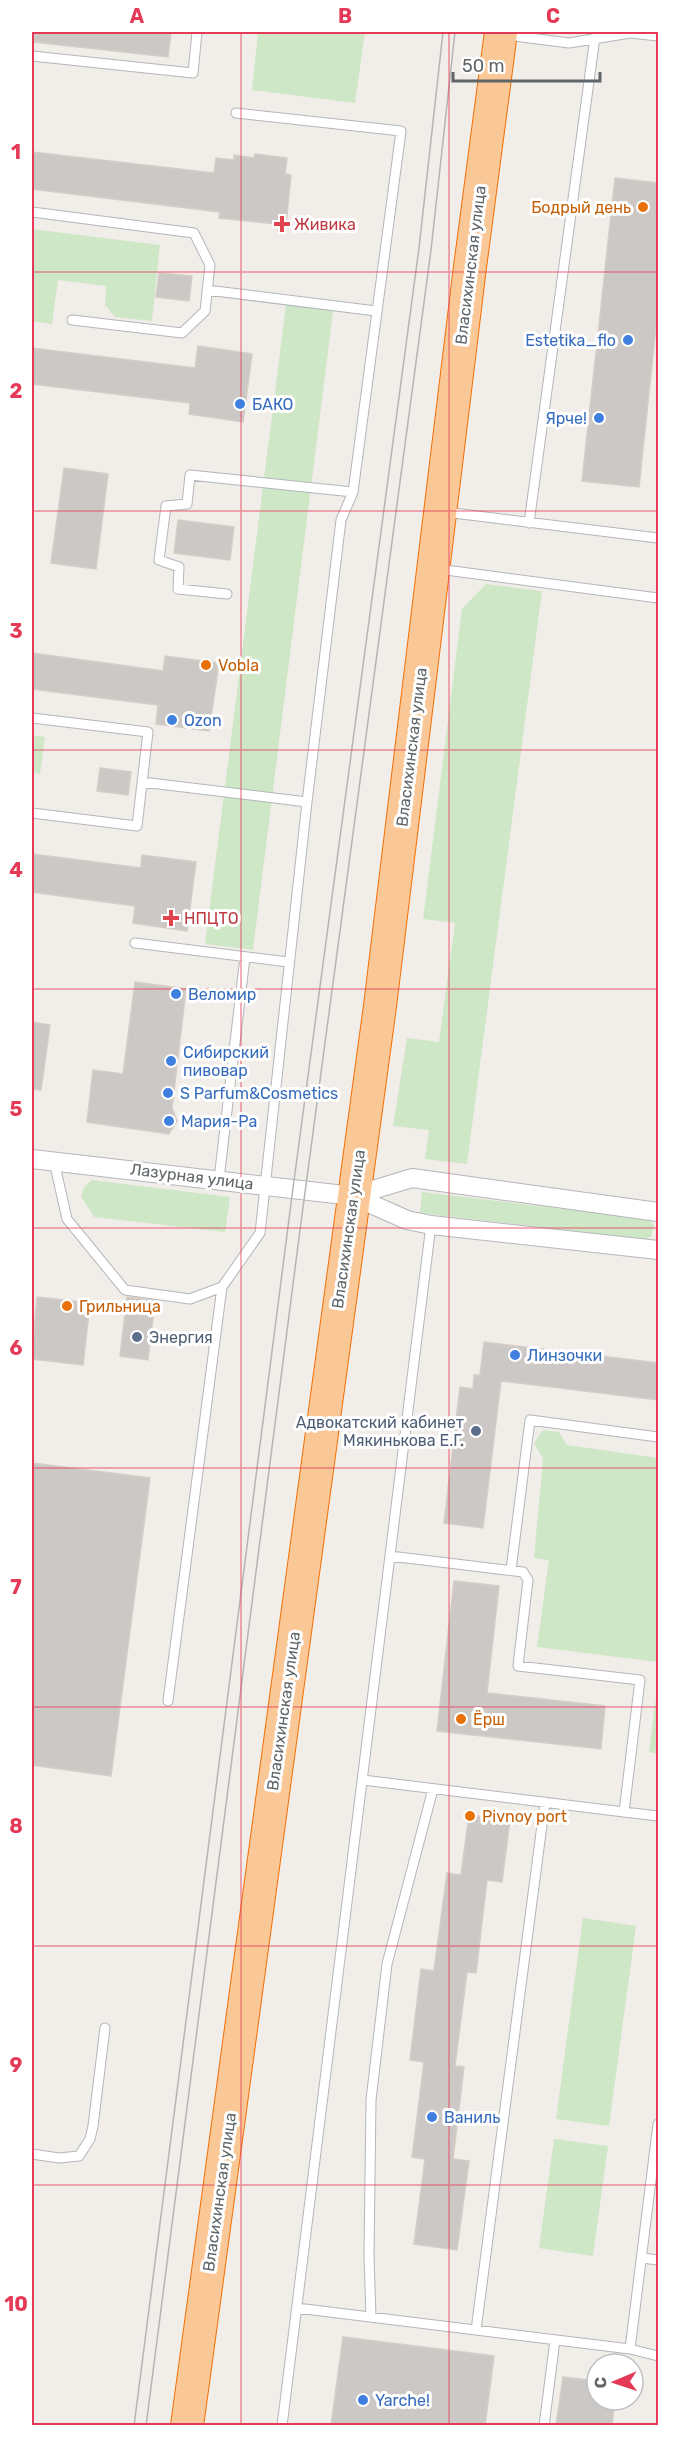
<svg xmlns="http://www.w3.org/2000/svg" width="690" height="2457" viewBox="0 0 690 2457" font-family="Rubik,sans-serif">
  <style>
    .green { fill: #cee7c6 }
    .building { fill: #ccc8c5; stroke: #d6cdc6; stroke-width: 1.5 }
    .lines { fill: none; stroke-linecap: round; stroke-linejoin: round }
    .lane-casing { stroke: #b3b7ba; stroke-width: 11 }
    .street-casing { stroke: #b3b7ba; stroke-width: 20 }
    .highway-casing { stroke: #f26f07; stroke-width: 34 }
    .lane { stroke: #fff; stroke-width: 9 }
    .street { stroke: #fff; stroke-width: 18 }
    .highway { stroke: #fac896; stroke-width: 32 }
    .tram { stroke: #b4b5b6; stroke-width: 1.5 }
    .grid { fill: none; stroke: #e53a57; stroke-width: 1.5; stroke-opacity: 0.55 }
    .food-dot { fill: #e8710a; stroke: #fff; stroke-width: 2 }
    .health-dot { fill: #e0444e; stroke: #fff; stroke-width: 2 }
    .shop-dot { fill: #3f7fe0; stroke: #fff; stroke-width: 2 }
    .service-dot { fill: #5c6f8a; stroke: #fff; stroke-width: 2 }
    .labels { text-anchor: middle; stroke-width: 6; stroke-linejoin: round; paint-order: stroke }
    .food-label { font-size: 16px; fill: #c56008; stroke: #fff; text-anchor: start }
    .health-label { font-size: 16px; fill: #be3a42; stroke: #fff; text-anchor: start }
    .street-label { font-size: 16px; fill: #5f6568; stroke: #fff }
    .shop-label { font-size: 16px; fill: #366cbe; stroke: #fff; text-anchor: start }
    .service-label { font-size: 16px; fill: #4e5e75; stroke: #fff; text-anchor: start }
    .neatline { fill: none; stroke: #e53a57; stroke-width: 2 }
    .grid-label { font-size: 20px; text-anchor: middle; font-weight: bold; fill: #e53a57 }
  </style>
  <rect width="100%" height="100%" fill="#f1ede8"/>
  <path class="green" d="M258 32H365L355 103 252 90Z
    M32 229 160 245 152 321 115 317 105 305 106 286 58 280 52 324 32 321Z
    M286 305 333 311 253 950 205 944Z
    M486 584 542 591 467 1164 425 1159 429 1130 393 1126 407 1038 439 1042 455 923 423 919 462 609Z
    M32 735 45 737 40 774 32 772Z
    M92 1180 230 1197 225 1232 94 1217 81 1196 85 1186Z
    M422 1192 648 1219 654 1225 651 1237 645 1239 420 1213Z
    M543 1430 559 1432 567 1445 658 1458V1662L537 1647 549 1560 534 1558 543 1459 534 1443Z
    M658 1682V1754L649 1752Z
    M583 1918 636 1926 609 2126 556 2119Z
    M554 2139 608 2146 593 2256 539 2248Z"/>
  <path class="building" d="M34 32H171L168 57 34 42Z
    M32 152 214 173 216 158 234 160V155L254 158 255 154 287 158 285 174 291 175 286 225 219 218 220 212 32 189Z
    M615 178 658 183V308L639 487 582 481Z
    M159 273 192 276 189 301 156 297Z
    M198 346 252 354 243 422 189 414 190 403 32 384V348L195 368Z
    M64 468 108 474 96 569 51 563Z
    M178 520 234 527 230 560 174 553Z
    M32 653 163 671 165 656 219 663 209 731 156 724 158 705 32 689Z
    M100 768 131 772 128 795 97 791Z
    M32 854 141 868 142 855 196 862 187 931 133 923 135 906 32 892Z
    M135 982 186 989 172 1108 177 1121 169 1134 87 1122 93 1070 123 1074Z
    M32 1022 50 1025 41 1090 32 1089Z
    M37 1297 90 1303 83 1365 32 1359Z
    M127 1297 155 1301 148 1360 120 1356Z
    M484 1342 658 1363V1400L501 1381 483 1528 444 1523 460 1387 473 1389 474 1375H480Z
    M32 1463 150 1478 111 1776 32 1765Z
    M454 1581 499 1586 487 1693 605 1706 601 1749 437 1731Z
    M469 1815 510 1820 502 1882 487 1880 476 1973 467 1972 455 2066 464 2067 453 2159 469 2161 457 2250 414 2244 425 2159 412 2157 424 2062 410 2060 421 1969 434 1971 447 1873 461 1875Z
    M343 2337 494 2356 485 2426H331Z
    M563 2377 597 2381V2400H615L612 2426H556Z"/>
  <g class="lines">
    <g class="lane-casing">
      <path id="lane" d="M507 35 569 43 630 33 658 36
        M32 56 193 73 197 32
        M236 113 401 131 353 492 341 520 307 802
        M32 212 194 233 210 265 205 311 182 333 72 320
        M207 290 376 311
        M445 512 658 538
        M529 523 595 37
        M438 569 658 598
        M227 594 178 589 179 567 159 560 166 506 187 504 190 475 353 492
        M32 718 148 732 137 826 32 813
        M135 943 288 962
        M54 1161 67 1219 125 1290 190 1299 222 1287 260 1233 307 802 142 782
        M219 1179 245 957
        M511 1570 530 1420 658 1437
        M168 1701 222 1287
        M363 1780 624 1812 640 1680 518 1666 528 1580 523 1572 390 1556
        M624 1812 658 1816
        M658 2124 630 2349 658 2356
        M32 2154 59 2158 79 2156 90 2139 93 2126 105 2028
        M642 2258 658 2260
        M297 2308 630 2349
        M371 2317 369 2256 371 2100 387 1964 433 1789
        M476 2330 545 1802
        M282 2426 431 1225
        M544 2426 555 2340"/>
    </g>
    <g class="street-casing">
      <path id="street" d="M32 1159 353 1196 407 1220 431 1225 658 1250
        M353 1196 412 1178 658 1212"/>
    </g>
    <g class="highway-casing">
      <path id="highway" d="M187 2426 380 1006 470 267 501 32"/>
    </g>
    <use href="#lane" class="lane"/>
    <use href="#street" class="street"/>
    <use href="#highway" class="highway"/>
    <path class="tram" d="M134 2426 293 1188 419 248 443 32
      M146 2426 300 1230 431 250 455 32"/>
  </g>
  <path class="grid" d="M241 32V2426M449 32V2426M32 272H658M32 511H658M32 750H658M32 989H658M32 1228H658M32 1468H658M32 1707H658M32 1946H658M32 2185H658"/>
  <g class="food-dot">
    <circle cx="643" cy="207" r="6"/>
    <circle cx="206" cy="665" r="6"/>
    <circle cx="67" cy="1306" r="6"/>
    <circle cx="461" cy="1719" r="6"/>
    <circle cx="470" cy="1816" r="6"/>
  </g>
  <g class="health-dot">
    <path d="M279 215h6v6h6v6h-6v6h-6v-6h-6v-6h6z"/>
    <path d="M168 909h6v6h6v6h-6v6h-6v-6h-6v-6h6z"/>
  </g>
  <g class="shop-dot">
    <circle cx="628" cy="340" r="6"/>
    <circle cx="240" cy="404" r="6"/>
    <circle cx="599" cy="418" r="6"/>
    <circle cx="172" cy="720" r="6"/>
    <circle cx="176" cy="994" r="6"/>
    <circle cx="171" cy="1061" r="6"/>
    <circle cx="168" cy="1093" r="6"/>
    <circle cx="169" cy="1121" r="6"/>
    <circle cx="515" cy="1355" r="6"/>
    <circle cx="432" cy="2117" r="6"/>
    <circle cx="363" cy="2400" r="6"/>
  </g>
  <g class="service-dot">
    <circle cx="137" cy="1337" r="6"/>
    <circle cx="476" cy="1431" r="6"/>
  </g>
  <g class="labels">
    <g class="food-label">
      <text x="631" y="213" text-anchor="end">Бодрый день</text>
      <text x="218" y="671">Vobla</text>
      <text x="79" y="1312">Грильница</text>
      <text x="473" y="1725">Ёрш</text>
      <text x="482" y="1822">Pivnoy port</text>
    </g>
    <g class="health-label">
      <text x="294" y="230">Живика</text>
      <text x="184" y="924">НПЦТО</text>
    </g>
    <g class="street-label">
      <text transform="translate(470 265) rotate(-83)" y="6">Власихинская улица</text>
      <text transform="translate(411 747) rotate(-83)" y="6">Власихинская улица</text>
      <text transform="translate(192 1176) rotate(7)" y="6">Лазурная улица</text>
      <text transform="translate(348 1229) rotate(-82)" y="6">Власихинская улица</text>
      <text transform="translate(283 1711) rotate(-82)" y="6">Власихинская улица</text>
      <text transform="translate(219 2192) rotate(-82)" y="6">Власихинская улица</text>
    </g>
    <g class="shop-label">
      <text x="616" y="346" text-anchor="end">Estetika_flo</text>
      <text x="252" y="410">БАКО</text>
      <text x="587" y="424" text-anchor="end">Ярче!</text>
      <text x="184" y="726">Ozon</text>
      <text x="188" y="1000">Веломир</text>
      <text x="183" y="1058">Сибирский<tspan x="183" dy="18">пивовар</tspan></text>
      <text x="180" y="1099">S Parfum&amp;Cosmetics</text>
      <text x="181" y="1127">Мария-Ра</text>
      <text x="527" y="1361">Линзочки</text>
      <text x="444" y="2123">Ваниль</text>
      <text x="375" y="2406">Yarche!</text>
    </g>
    <g class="service-label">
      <text x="149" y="1343">Энергия</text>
      <text x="464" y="1428" text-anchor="end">Адвокатский кабинет<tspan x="464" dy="18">Мякинькова Е.Г.</tspan></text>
    </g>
  </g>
  <rect width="690" height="2457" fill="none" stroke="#ffffff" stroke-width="66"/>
  <g transform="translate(615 2382) rotate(268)"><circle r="28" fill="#ffffff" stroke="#bfc1c3" stroke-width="1.5"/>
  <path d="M0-4.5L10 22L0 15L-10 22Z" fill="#e53a57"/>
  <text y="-9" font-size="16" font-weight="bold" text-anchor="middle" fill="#5f6568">С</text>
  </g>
  <path d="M453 72v9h147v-9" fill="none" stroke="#5f6568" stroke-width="3"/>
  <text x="462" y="72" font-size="18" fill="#5f6568" stroke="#ffffff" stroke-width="4.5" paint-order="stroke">50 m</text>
  <rect x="33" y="33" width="624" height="2391" class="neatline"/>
  <g class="grid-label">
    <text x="137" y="23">A</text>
    <text x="345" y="23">B</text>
    <text x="553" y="23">C</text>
    <text x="16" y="159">1</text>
    <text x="16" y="398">2</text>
    <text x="16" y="638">3</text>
    <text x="16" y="877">4</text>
    <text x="16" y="1116">5</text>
    <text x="16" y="1355">6</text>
    <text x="16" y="1594">7</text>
    <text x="16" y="1833">8</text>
    <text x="16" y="2072">9</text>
    <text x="16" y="2311">10</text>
  </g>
</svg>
